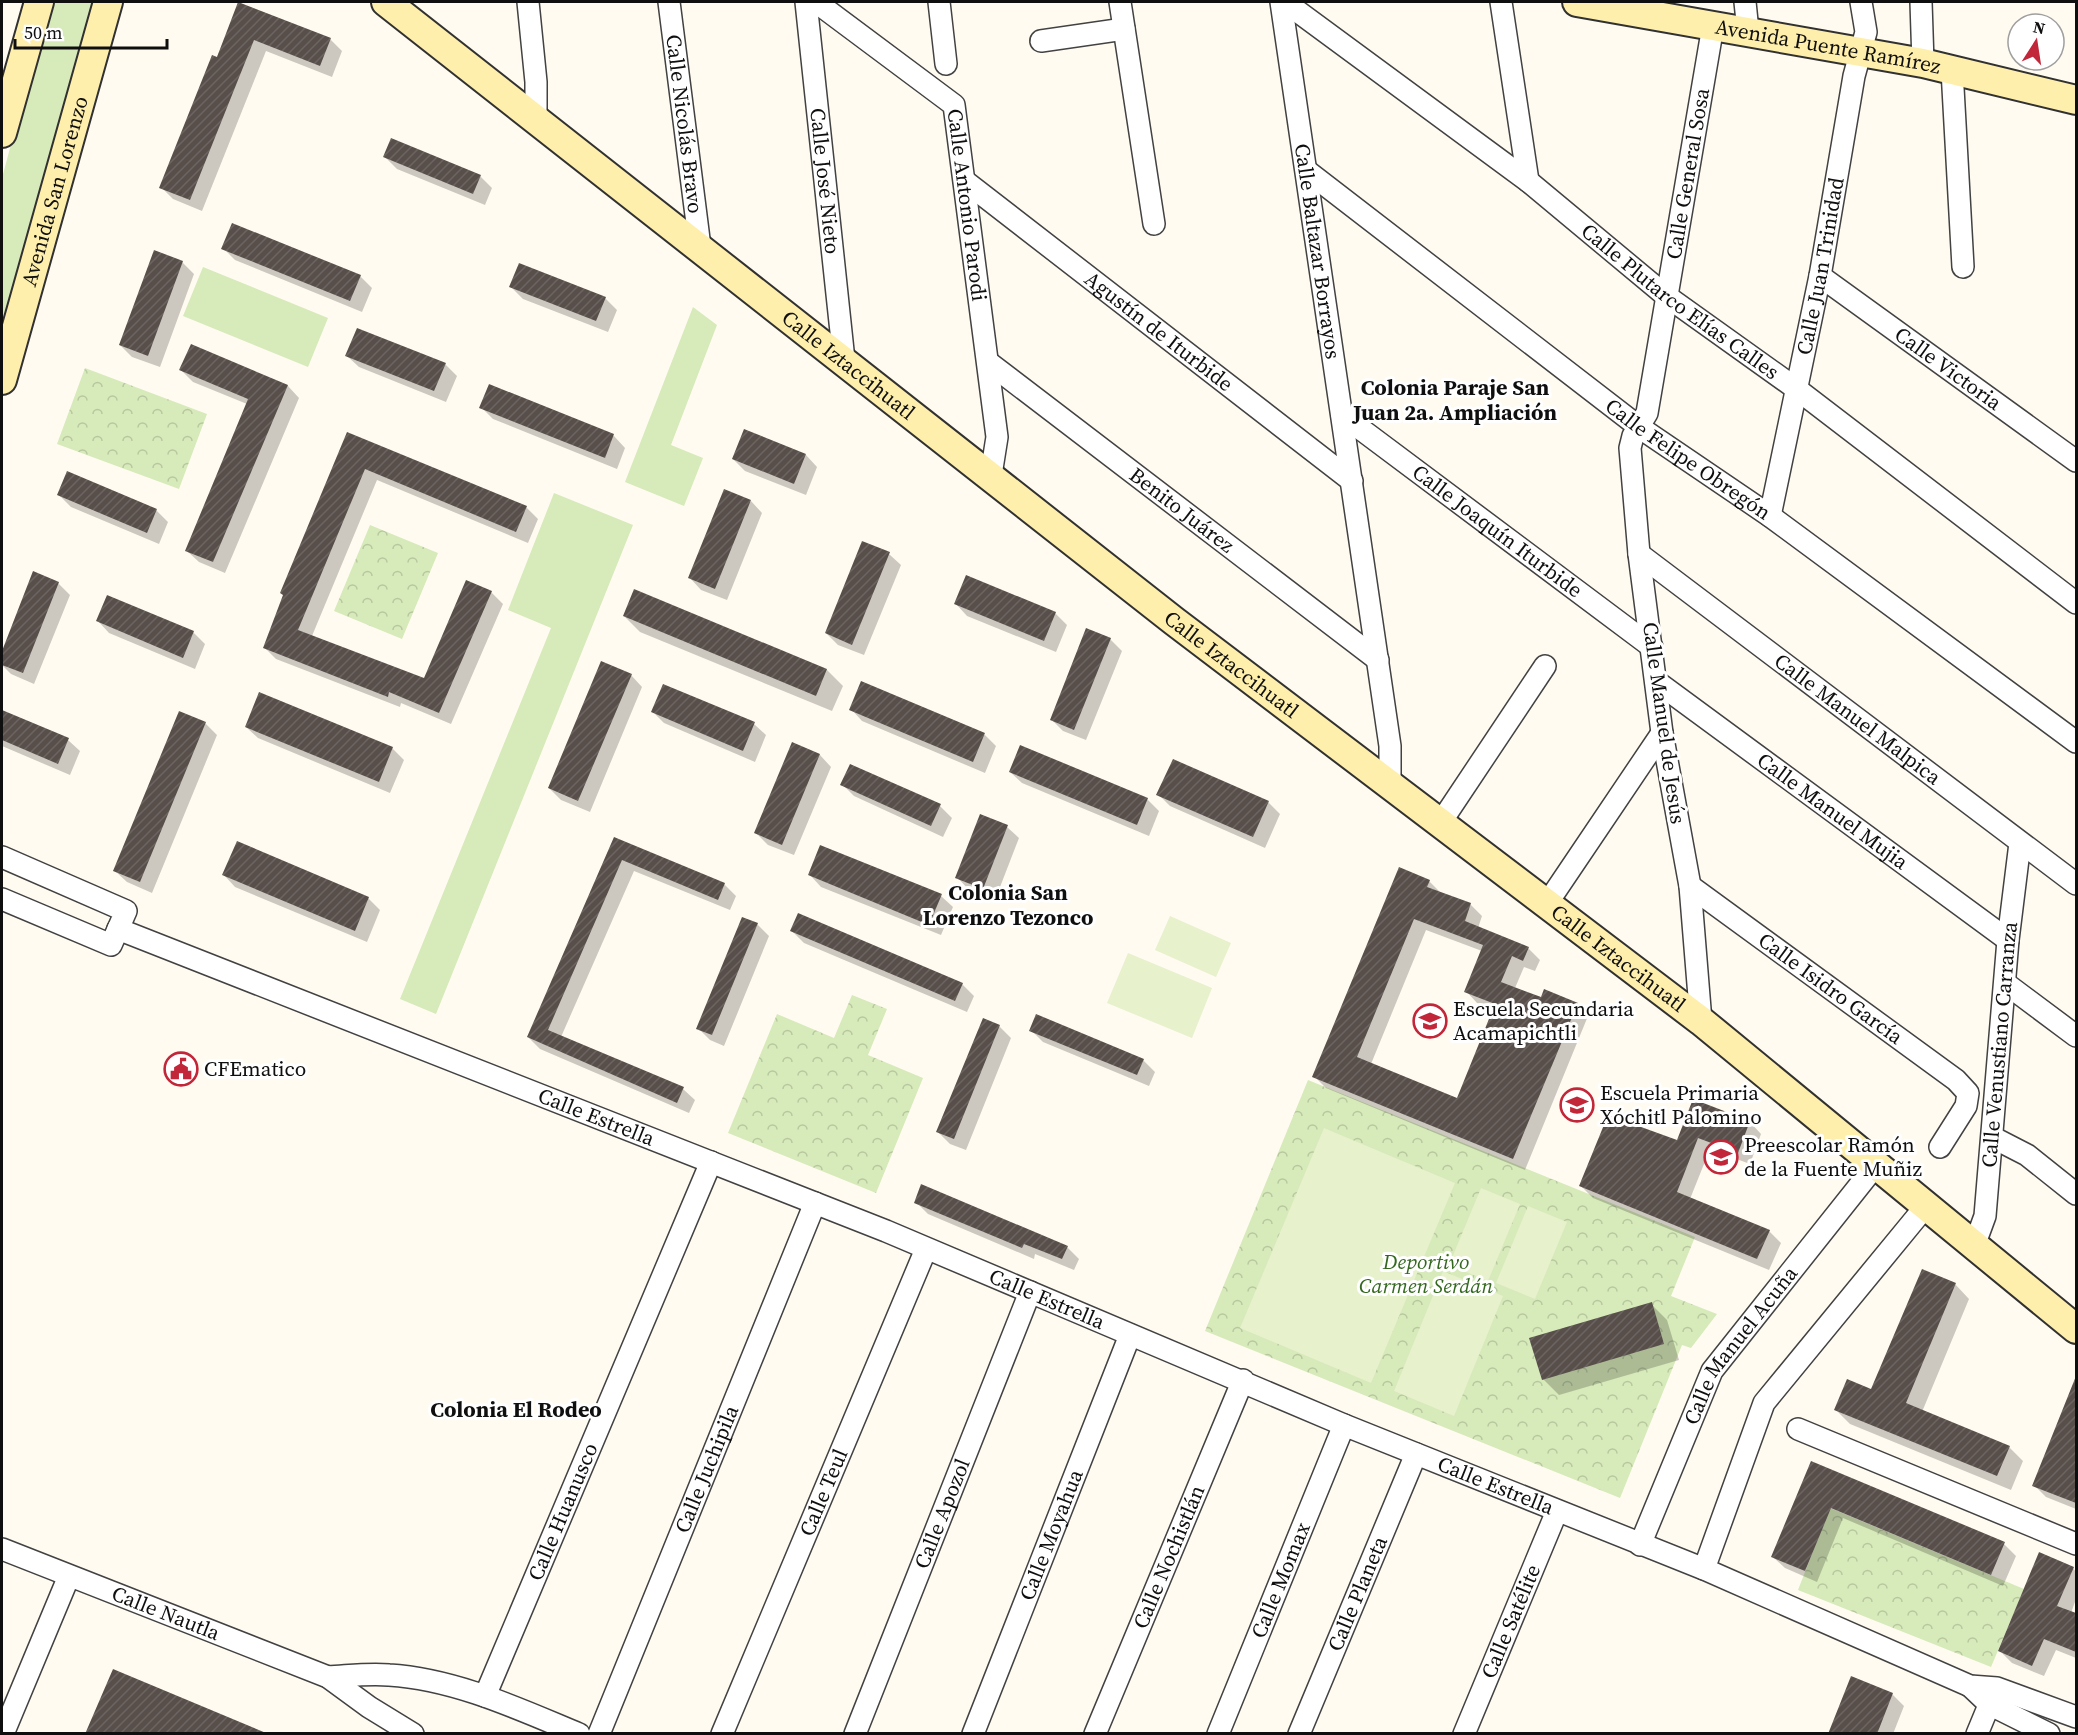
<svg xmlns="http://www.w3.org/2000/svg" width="2078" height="1735" viewBox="0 0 2078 1735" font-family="'Source Serif 4',serif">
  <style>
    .grass { fill: #d7eaba }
    .park { fill: url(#park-crowns) }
    .pitch { fill: #e7f1cc }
    .shadow { fill: #0003; fill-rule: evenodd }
    .building { fill: url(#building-hatch); fill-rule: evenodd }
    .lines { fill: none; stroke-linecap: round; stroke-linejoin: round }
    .street-casing { stroke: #424242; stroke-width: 24 }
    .secondary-casing { stroke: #313131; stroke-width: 32 }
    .street { stroke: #fff; stroke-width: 21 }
    .secondary { stroke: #ffefad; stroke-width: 28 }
    .labels { text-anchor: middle; stroke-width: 6; stroke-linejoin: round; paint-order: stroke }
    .street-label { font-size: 21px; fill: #0f0f0f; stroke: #fff }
    .poi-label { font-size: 21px; fill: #0f0f0f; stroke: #fff; text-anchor: start }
    .park-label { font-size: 21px; font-style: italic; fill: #33681e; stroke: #fff }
    .neighbourhood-label { font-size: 22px; font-weight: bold; fill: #0f0f0f; stroke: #fff }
  </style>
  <defs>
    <pattern id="park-crowns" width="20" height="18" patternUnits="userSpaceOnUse" patternTransform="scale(1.5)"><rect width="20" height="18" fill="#d7eaba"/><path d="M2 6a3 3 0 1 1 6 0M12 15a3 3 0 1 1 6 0" fill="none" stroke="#b7c89f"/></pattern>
    <pattern id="building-hatch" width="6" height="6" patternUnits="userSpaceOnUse" patternTransform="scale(1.5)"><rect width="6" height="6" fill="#584f4b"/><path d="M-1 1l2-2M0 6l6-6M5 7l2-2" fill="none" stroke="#6b6461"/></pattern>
  </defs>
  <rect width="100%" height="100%" fill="#fffbf1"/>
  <path class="grass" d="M49 2H104L2 356V178Z
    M203 267 328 318 308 367 183 316Z
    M693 307 717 325 671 445 703 458 684 506 625 482Z
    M554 493 633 525 436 1014 400 999 551 628 508 610Z"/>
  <path class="park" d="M85 368 207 414 179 489 57 444Z
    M370 525 438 553 402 639 334 611Z
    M852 995 887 1009 868 1055 923 1078 876 1193 728 1133 777 1014 834 1038Z
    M1308 1080 1695 1237 1671 1296 1717 1314 1691 1348 1682 1345 1620 1498 1205 1331Z
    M1830 1508 2024 1589 1991 1667 1798 1590Z"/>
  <path class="pitch" d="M1170 916 1231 943 1216 977 1155 950Z
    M1128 953 1212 988 1192 1038 1107 1003Z
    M1324 1128 1455 1183 1371 1383 1240 1328Z
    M1481 1188 1520 1204 1488 1281 1449 1265Z
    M1528 1206 1567 1222 1535 1299 1496 1283Z
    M1443 1271 1503 1296 1454 1416 1394 1391Z"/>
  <path class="shadow" d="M240 3 330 39 342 51 332 77 266 51 202 211 173 199 161 187Z
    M385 157 480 176 492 188 485 205 397 169Z
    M223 248 360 276 372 288 362 312 235 260Z
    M182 262 194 274 160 367 132 357 120 345Z
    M511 287 605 298 617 310 608 332 523 299Z
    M347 356 445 364 457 376 446 402 359 367Z
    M181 370 288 386 299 398 225 573 199 562 187 551 247 404 193 382Z
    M489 386 614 436 625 448 617 469 493 419 481 407Z
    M348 434 526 507 538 519 528 543 377 480 312 636 424 680 491 592 503 604 451 724 401 703 400 707 276 659 265 648Z
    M806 455 817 467 806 495 745 471 733 459Z
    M59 495 156 510 168 522 159 544 71 507Z
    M751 501 762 513 727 600 701 590 690 578Z
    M889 554 901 565 864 655 838 645 826 633Z
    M34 573 58 583 70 595 34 684 11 674 2 665V656Z
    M635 591 827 670 843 686 832 711 640 632 624 616Z
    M956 604 1055 613 1067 625 1056 652 967 616Z
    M98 621 193 632 205 644 195 669 109 633Z
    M1110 639 1122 651 1086 740 1063 731 1051 719Z
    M631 675 642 687 590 812 561 800 549 788Z
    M862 683 985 735 996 746 985 773 862 721 851 709Z
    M2 712 68 740 80 751 70 775 2 746Z
    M653 712 754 724 766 735 755 762 664 723Z
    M205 723 217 735 152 893 127 882 115 871Z
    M246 727 392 748 404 760 390 793 258 738Z
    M793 744 820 755 831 767 794 855 768 845 756 833Z
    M1010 772 1147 799 1159 811 1149 836 1022 783Z
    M842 784 940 806 952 818 943 837 854 796Z
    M1158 794 1268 802 1280 814 1265 848 1170 806Z
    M981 816 1007 827 1019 838 995 900 968 889 957 877Z
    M614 838 724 884 736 896 730 910 634 871 561 1037 683 1089 695 1100 689 1113 540 1049 528 1037Z
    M224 875 368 898 380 910 367 942 235 887Z
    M810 875 941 896 953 907 941 935 821 887Z
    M1429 881 1441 893 1470 904 1482 916 1478 928 1528 948 1540 960 1535 971 1524 967 1515 988 1541 999 1577 1004 1588 1016 1525 1170 1326 1088 1314 1076ZM1426 930 1482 951 1466 991 1477 1003 1495 1010 1458 1100 1371 1064Z
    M757 924 769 936 724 1046 710 1040 698 1028Z
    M792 931 962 984 974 996 967 1012 804 943Z
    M984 1020 999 1026 1011 1038 966 1150 950 1144 938 1132Z
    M1031 1030 1143 1060 1155 1072 1149 1086 1043 1042Z
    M1694 1101 1750 1122 1761 1134 1750 1164 1710 1149 1690 1199 1769 1231 1781 1243 1769 1270 1593 1198 1581 1186 1678 1142Z
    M916 1202 1067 1247 1079 1259 1074 1270 1035 1254 1034 1259 928 1214Z
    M1955 1284 1969 1299 1922 1412 2009 1447 2023 1461 2011 1490 1850 1424 1836 1410 1872 1391Z
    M1651 1304 1667 1320 1679 1360 1559 1395 1543 1379Z
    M2071 1392 2076 1394V1509L2046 1497 2034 1485Z
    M1812 1463 2004 1544 2016 1556 2003 1586 1843 1518 1817 1582 1785 1568 1773 1557Z
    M2073 1568 2076 1572V1599L2071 1613 2076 1615V1658L2056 1650 2044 1676 2012 1663 2000 1651Z
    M1892 1694 1904 1706 1893 1734H1830Z"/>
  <path class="building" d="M238 2 331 38 320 66 254 40 190 200 159 188 212 55 217 57Z
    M391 138 481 175 473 194 383 157Z
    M232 223 361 275 350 301 221 249Z
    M154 250 183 261 148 356 119 345Z
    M519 263 606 297 596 321 509 287Z
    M357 328 446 363 434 391 345 356Z
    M191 344 288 385 213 562 185 551 248 399 179 370Z
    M489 384 614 434 605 458 479 408Z
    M744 429 806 454 794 484 732 459Z
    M347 432 527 506 516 532 365 469 298 630 424 678 466 580 492 591 439 713 389 692 388 697 263 648 283 595 280 593Z
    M67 471 157 509 147 533 57 495Z
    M724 489 751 500 715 589 688 578Z
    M862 541 890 552 852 645 825 633Z
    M33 571 59 582 23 673 2 665V651Z
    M966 575 1056 612 1044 641 954 604Z
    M634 589 827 669 816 696 623 616Z
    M107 595 194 631 183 658 96 621Z
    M1086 628 1111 638 1074 730 1050 720Z
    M601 661 632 674 578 801 548 788Z
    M861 681 985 733 973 762 849 710Z
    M663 684 755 722 743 751 651 712Z
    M259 692 393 747 379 782 245 727Z
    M2 710 69 738 58 764 2 740Z
    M179 711 206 722 140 882 113 871Z
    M792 742 820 754 782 845 754 833Z
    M1020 745 1148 798 1137 825 1009 772Z
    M1173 759 1269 801 1253 837 1156 795Z
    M850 764 941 804 931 826 840 785Z
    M980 814 1008 825 983 889 955 878Z
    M614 837 725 883 718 900 622 860 548 1030 684 1087 677 1103 527 1037Z
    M237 841 369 897 355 931 222 875Z
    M820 845 942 894 929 925 808 875Z
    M1399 867 1430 880 1427 887 1471 903 1465 921 1529 947 1523 961 1512 956 1501 982 1541 997 1544 989 1578 1003 1513 1159 1312 1077ZM1414 919 1483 945 1464 992 1495 1004 1457 1098 1357 1057Z
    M798 913 963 983 955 1001 790 931Z
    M742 917 758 923 712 1035 696 1029Z
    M1036 1014 1144 1059 1137 1075 1029 1031Z
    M983 1018 1000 1025 954 1139 936 1132Z
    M1693 1099 1750 1121 1738 1153 1698 1138 1677 1192 1770 1230 1757 1259 1579 1186 1608 1115 1677 1140Z
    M921 1184 1068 1246 1062 1259 1024 1244 1022 1248 914 1203Z
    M1922 1269 1956 1283 1906 1403 2010 1446 1997 1476 1834 1410 1847 1379 1871 1389Z
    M1652 1302 1664 1344 1542 1380 1529 1338Z
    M2076 1376V1503L2032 1486Z
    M1811 1461 2005 1542 1991 1575 1831 1508 1805 1571 1771 1557Z
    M2039 1552 2074 1567 2057 1606 2076 1613V1652L2044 1639 2032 1666 1998 1651Z
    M113 1669 266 1733V1734H85Z
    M1851 1676 1893 1693 1877 1734H1828Z"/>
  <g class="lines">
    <g class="street-casing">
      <g id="street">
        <path d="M528 2 536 82V117"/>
        <path id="s1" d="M669 2 700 247"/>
        <path id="s2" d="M806 2 844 360"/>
        <path id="s3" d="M816 2 954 105 997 437 991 475"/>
        <path d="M939 2 946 64"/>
        <path d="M1120 2 1154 224"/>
        <path id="s4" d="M1281 2 1390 746V785"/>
        <path id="s5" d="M1285 2 1528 181 1665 295 1798 390 2076 603"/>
        <path d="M1501 2 1528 181"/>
        <path d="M1745 2 1748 31"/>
        <path d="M1921 2 1923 63"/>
        <path d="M1041 41 1124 29"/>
        <path d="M1952 70 1963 267"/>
        <path id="s6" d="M1307 171 1639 427 1770 516 2076 742"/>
        <path id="s7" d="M966 182 1352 481"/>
        <path id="s8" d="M1820 276 2076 461"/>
        <path id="s9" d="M988 362 1378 660"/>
        <path id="s10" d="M1342 415 1652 647"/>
        <path id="s11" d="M1770 516 1820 276 1854 76 1866 32 1861 2"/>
        <path id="s12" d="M1639 554 2076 884"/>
        <path id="s13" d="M1657 682 2008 940"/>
        <path d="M1441 822 1545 666"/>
        <path d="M2 857 126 911 111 945 2 899"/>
        <path id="s14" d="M1690 886 1956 1080 1968 1093 1966 1106 1940 1147"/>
        <path d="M1546 905 1662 733"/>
        <path id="s15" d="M118 929 886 1231 1344 1425 1704 1569 1970 1686 1997 1688 2076 1717"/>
        <path d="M2005 983 2076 1036"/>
        <path id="s16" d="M1701 1021 1690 886 1662 733 1639 554 1630 448 1633 436 1647 413 1713 26"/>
        <path d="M1992 1137 2027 1155 2076 1194"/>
        <path id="s17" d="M1974 1246 1985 1216 2008 940 2020 843"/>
        <path d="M1798 1429 2076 1544"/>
        <path id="s18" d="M1640 1545 1712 1371 1875 1166"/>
        <path id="s19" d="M2 1549 328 1677 369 1707 413 1734"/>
        <path d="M1704 1569 1764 1403 1925 1207"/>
        <path d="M328 1677C348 1676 369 1673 389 1675 455 1679 519 1709 579 1734"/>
        <path d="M1970 1686 1989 1704 2049 1734"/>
        <path id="s20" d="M485 1696 711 1162"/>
        <path d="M3 1734 69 1576"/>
        <path id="s21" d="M599 1734 815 1203"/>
        <path id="s22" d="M722 1734 926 1249"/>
        <path id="s23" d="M855 1734 1030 1292"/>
        <path id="s24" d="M973 1734 1130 1335"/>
        <path id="s25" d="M1095 1734 1243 1380"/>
        <path id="s26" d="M1218 1734 1344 1425"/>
        <path id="s27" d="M1299 1734 1416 1454"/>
        <path id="s28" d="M1464 1734 1557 1511"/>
        <path d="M1977 1734 1994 1693"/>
      </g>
    </g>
    <g class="secondary-casing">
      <g id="secondary">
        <path id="s29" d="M386 2 1174 621 1701 1021 2076 1329"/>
        <path id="s30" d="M1577 2 1923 63 2076 100"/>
        <path d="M2 133 39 2"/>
        <path id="s31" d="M2 380 108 2"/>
      </g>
    </g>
    <use href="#street" class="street"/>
    <use href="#secondary" class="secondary"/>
  </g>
  <defs>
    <g id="school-ring" transform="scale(1.725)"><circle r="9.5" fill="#fff" stroke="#c12639" stroke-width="1.5"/><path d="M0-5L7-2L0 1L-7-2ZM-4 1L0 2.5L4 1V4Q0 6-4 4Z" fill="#c12639"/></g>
    <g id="civic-ring" transform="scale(1.725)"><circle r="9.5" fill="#fff" stroke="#c12639" stroke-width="1.5"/><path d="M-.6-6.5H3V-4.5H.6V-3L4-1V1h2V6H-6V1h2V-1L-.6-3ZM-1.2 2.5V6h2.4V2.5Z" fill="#c12639"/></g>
  </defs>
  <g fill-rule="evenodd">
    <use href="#school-ring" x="1430" y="1021"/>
    <use href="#civic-ring" x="181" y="1069"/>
    <use href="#school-ring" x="1577" y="1105"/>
    <use href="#school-ring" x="1721" y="1157"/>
  </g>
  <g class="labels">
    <g class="street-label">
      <text dy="7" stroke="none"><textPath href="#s30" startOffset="255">Avenida Puente Ramírez</textPath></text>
      <text dy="7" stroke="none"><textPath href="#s1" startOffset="123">Calle Nicolás Bravo</textPath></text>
      <text dy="7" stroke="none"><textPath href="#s16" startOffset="860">Calle General Sosa</textPath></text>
      <text dy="7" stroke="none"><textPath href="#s2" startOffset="180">Calle José Nieto</textPath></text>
      <text dy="7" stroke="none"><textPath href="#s31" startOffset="196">Avenida San Lorenzo</textPath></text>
      <text dy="7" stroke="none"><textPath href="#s3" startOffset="273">Calle Antonio Parodi</textPath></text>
      <text dy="7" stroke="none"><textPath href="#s4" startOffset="252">Calle Baltazar Borrayos</textPath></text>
      <text dy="7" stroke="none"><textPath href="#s11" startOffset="255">Calle Juan Trinidad</textPath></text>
      <text dy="7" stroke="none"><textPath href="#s5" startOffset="496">Calle Plutarco Elías Calles</textPath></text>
      <text dy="7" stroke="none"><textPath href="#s7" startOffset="244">Agustín de Iturbide</textPath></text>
      <text dy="7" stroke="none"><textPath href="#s29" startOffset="588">Calle Iztaccihuatl</textPath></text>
      <text dy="7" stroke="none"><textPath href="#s8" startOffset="158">Calle Victoria</textPath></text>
      <text dy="7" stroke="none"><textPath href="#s6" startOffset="478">Calle Felipe Obregón</textPath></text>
      <text dy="7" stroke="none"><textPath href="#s9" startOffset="244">Benito Juárez</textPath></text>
      <text dy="7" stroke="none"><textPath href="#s10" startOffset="194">Calle Joaquín Iturbide</textPath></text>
      <text dy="7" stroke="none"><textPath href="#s29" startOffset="1074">Calle Iztaccihuatl</textPath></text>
      <text dy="7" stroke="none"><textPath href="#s12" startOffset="274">Calle Manuel Malpica</textPath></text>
      <text transform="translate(1664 723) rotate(82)" y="7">Calle Manuel de Jesús</text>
      <text dy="7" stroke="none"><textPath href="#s13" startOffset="218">Calle Manuel Mujia</textPath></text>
      <text dy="7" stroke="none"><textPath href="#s29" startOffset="1560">Calle Iztaccihuatl</textPath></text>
      <text dy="7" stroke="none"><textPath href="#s14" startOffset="174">Calle Isidro García</textPath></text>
      <text dy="7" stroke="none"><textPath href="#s17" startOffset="204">Calle Venustiano Carranza</textPath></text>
      <text dy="7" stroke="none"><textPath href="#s15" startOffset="514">Calle Estrella</textPath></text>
      <text dy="7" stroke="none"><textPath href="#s15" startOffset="1000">Calle Estrella</textPath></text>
      <text dy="7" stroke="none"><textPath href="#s18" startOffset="225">Calle Manuel Acuña</textPath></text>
      <text dy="7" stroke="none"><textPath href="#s21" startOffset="286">Calle Juchipila</textPath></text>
      <text dy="7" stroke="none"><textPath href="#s15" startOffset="1486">Calle Estrella</textPath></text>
      <text dy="7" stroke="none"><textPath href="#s22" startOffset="262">Calle Teul</textPath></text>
      <text dy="7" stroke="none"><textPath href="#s20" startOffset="200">Calle Huanusco</textPath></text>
      <text dy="7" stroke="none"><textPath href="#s23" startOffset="237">Calle Apozol</textPath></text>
      <text dy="7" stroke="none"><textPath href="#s24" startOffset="214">Calle Moyahua</textPath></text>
      <text dy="7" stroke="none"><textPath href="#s25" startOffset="192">Calle Nochistlán</textPath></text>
      <text dy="7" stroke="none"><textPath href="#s26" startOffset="166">Calle Momax</textPath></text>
      <text dy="7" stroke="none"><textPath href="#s27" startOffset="152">Calle Planeta</textPath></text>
      <text dy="7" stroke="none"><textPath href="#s19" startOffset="176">Calle Nautla</textPath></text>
      <text dy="7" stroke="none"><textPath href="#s28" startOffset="122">Calle Satélite</textPath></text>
    </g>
    <g class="poi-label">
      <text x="1453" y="1016">Escuela Secundaria<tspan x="1453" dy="24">Acamapichtli</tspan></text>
      <text x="204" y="1076">CFEmatico</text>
      <text x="1600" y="1100">Escuela Primaria<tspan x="1600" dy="24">Xóchitl Palomino</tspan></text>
      <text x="1744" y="1152">Preescolar Ramón<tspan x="1744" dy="24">de la Fuente Muñiz</tspan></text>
    </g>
    <g class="park-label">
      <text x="1426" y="1269">Deportivo<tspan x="1426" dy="24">Carmen Serdán</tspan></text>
    </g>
    <g class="neighbourhood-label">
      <text x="1455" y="395">Colonia Paraje San<tspan x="1455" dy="25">Juan 2a. Ampliación</tspan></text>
      <text x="1008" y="900">Colonia San<tspan x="1008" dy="25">Lorenzo Tezonco</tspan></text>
      <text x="516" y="1417">Colonia El Rodeo</text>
    </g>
  </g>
  <rect width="2078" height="1735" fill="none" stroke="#0f0f0f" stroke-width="6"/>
  <g transform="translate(2036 42) rotate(12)"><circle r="28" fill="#ffffff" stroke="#9f9f9f" stroke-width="1.5"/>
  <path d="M0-4.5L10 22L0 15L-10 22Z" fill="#c12639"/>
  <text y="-9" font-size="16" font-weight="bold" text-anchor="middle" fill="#0f0f0f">N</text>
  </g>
  <path d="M15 39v9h152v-9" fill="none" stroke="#0f0f0f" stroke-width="3"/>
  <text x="24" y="39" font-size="18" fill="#0f0f0f" stroke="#ffffff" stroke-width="4.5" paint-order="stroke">50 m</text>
</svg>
